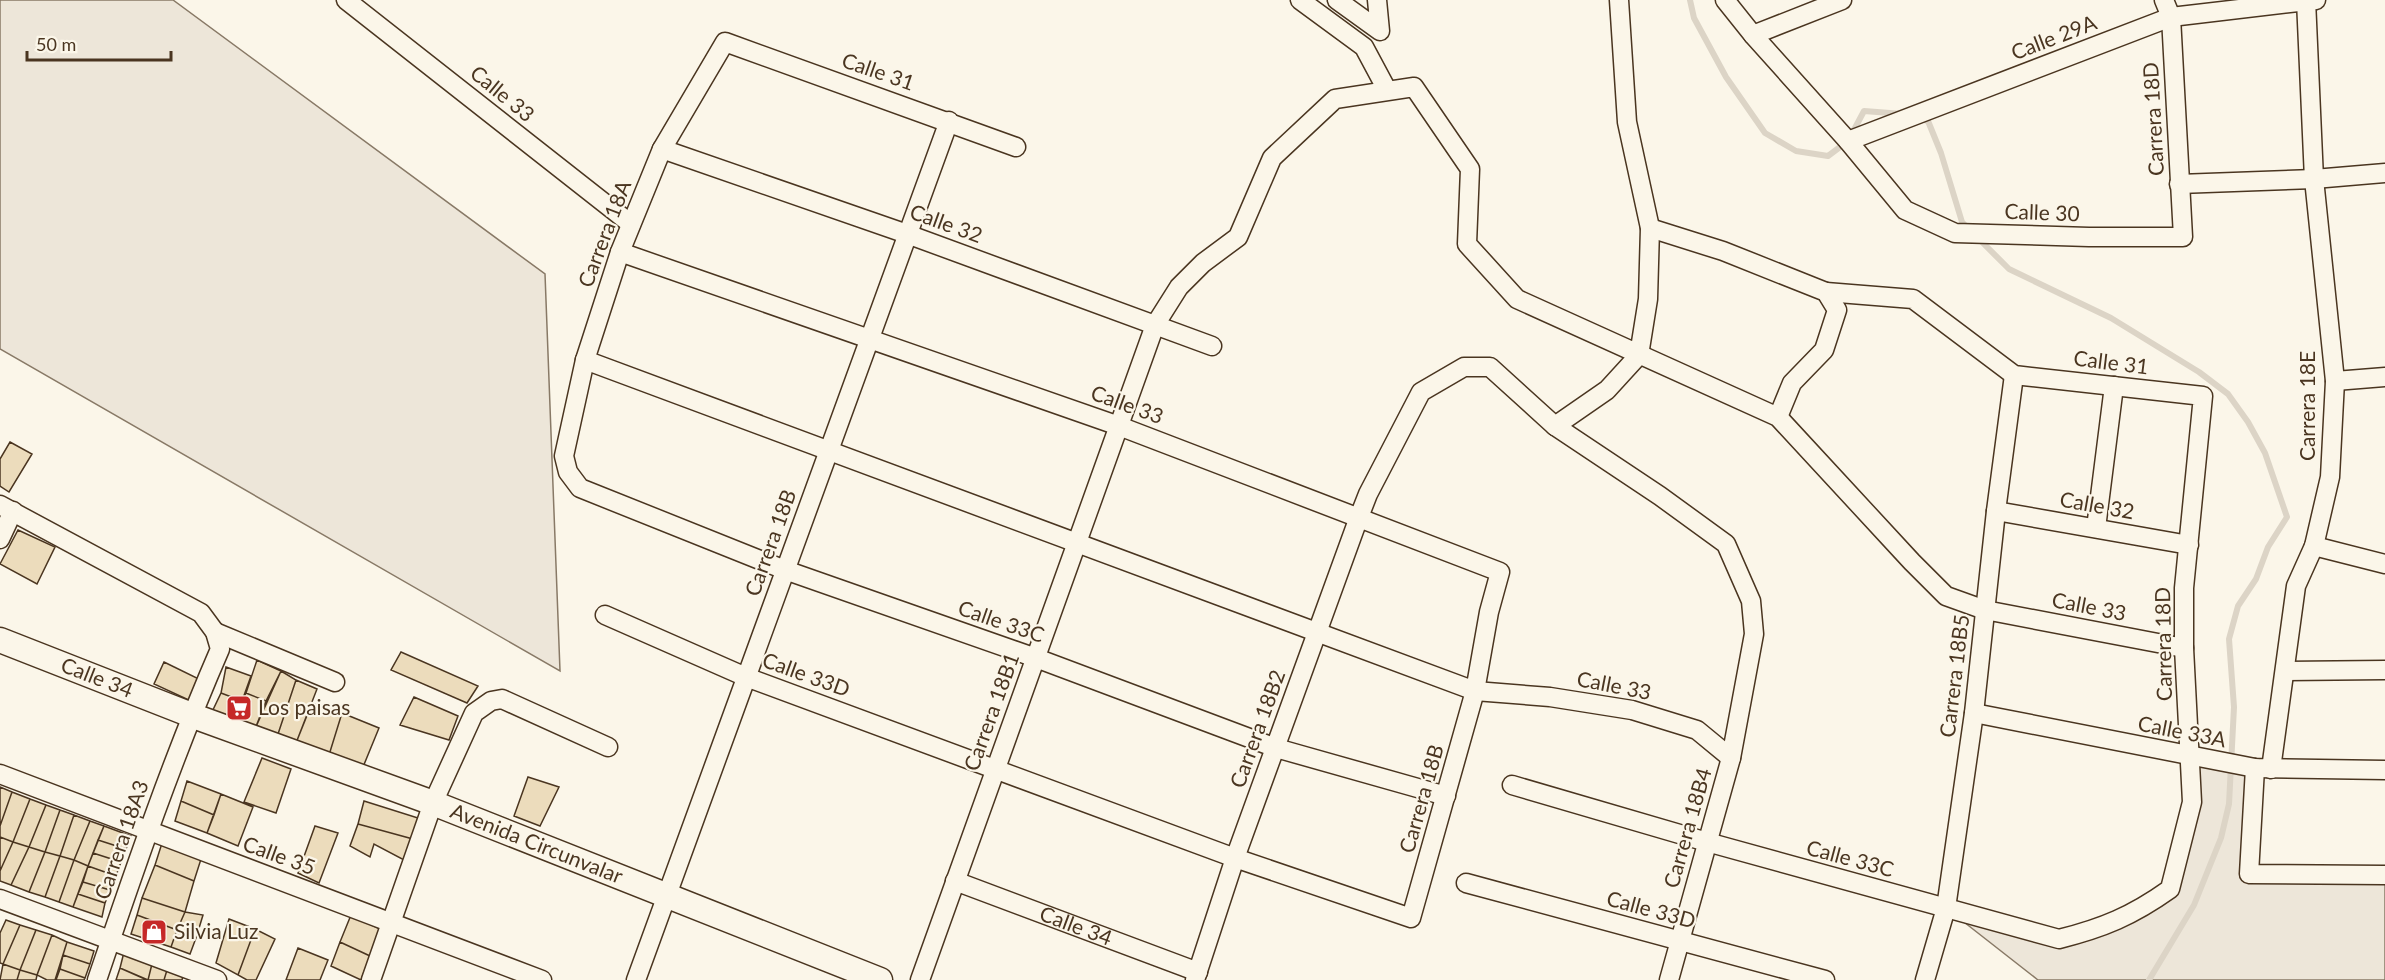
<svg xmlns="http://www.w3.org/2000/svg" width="2385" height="980" viewBox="0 0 2385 980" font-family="Lato,sans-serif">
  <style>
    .green { fill: #ede6d9; stroke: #887966; stroke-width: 1.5 }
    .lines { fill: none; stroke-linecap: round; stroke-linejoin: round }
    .stream { stroke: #dcd4c6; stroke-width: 6 }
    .building { fill: #ecdcbc; stroke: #4a3520; stroke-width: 1.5 }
    .street-casing { stroke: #4a3520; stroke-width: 21 }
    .secondary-casing { stroke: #4a3520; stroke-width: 27 }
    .street { stroke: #fbf6e9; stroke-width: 18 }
    .secondary { stroke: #fbf6e9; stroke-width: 24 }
    .labels { text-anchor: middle; stroke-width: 4.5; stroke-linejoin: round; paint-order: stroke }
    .street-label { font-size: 21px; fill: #4a3520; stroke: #fbf6e9 }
    .poi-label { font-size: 21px; fill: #4a3520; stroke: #fbf6e9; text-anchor: start }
  </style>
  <rect width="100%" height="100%" fill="#fbf6e9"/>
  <path class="green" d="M0 0H173L545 274 560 671 0 349Z
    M2190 757 2255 768 2249 874 2385 875V980H2038L1946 908 2059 939 2170 889Z"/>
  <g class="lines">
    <path class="stream" d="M1690 0 1694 18 1726 77 1765 133 1796 151 1828 156 1848 141 1864 111 1903 114
      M1921 119 1928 121 1941 153 1962 222 1970 230
      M1977 237 2009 269 2111 318 2199 372 2228 394 2248 422 2265 453 2287 517 2268 547 2256 579 2238 606 2229 639 2234 707 2229 804 2221 838 2194 905 2149 980"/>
  </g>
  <path class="building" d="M10 442 32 454 9 492 0 486V459Z
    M18 530 55 547 37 584 0 564Z
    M401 652 478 686 467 703 391 670Z
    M257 660 281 671 266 701 246 693Z
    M164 662 203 681 193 702 154 684Z
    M226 667 251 676 242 701 221 693Z
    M281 671 296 680 277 737 255 729Z
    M296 680 317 689 296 743 277 737Z
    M221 693 242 701 246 693 266 701 255 729 211 714Z
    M414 697 458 716 449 740 400 725Z
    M312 703 342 713 329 755 296 743Z
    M342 713 379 728 363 767 329 755Z
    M262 758 291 769 276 813 244 802Z
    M528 777 559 787 540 826 514 816Z
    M187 781 221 794 214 815 181 801Z
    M0 787 12 792 0 826Z
    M12 792 30 799 13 842 0 837V826Z
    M221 794 253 807 238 846 207 833Z
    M30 799 46 805 29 847 13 842Z
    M181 801 214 815 207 833 175 821Z
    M364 801 418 818 413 839 358 824Z
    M46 805 60 810 45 852 29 847Z
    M60 810 74 815 60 856 45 852Z
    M74 815 90 821 74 860 60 856Z
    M90 821 104 826 88 866 74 860Z
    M358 824 413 839 404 860 374 844 370 857 350 846Z
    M104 826 131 836 126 849 98 840Z
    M315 826 338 833 319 883 298 873Z
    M0 837 13 842 0 871Z
    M98 840 126 849 121 862 93 853Z
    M163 840 202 856 194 881 155 865Z
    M13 842 29 847 11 885 0 881V871Z
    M29 847 45 852 29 892 11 885Z
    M45 852 60 856 45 897 29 892Z
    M93 853 121 862 116 876 88 866Z
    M60 856 74 860 59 902 45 897Z
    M74 860 88 866 73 907 59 902Z
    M155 865 194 881 185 912 142 898Z
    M88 866 116 876 110 890 83 882Z
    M83 882 110 890 105 903 78 894Z
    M78 894 105 903 102 917 73 907Z
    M142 898 185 912 177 930 137 915Z
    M185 912 203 915 196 938 177 930Z
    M137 915 177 930 171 947 131 934Z
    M351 915 380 929 370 956 340 942Z
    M229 919 255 929 238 975 216 963Z
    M6 920 20 925 3 964 0 963V933Z
    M20 925 36 930 20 970 3 964Z
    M255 929 275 939 256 980H247L238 975Z
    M36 930 52 935 37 975 20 970Z
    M177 930 196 938 190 954 171 947Z
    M52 935 67 942 55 980H47L37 975Z
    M67 942 94 951 90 964 63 955Z
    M340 942 370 956 361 980 331 966Z
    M298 948 328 960 320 980H286Z
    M124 952 152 964 148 980 120 968Z
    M63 955 90 964 85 978 60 969Z
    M3 964 20 970 17 980H0Z
    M152 964 167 970 164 980H148Z
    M120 968 147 980H116Z
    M60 969 85 978 84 980H56Z
    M20 970 37 975 36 980H17Z
    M167 970 183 976 182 980H164Z"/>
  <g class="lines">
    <g class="street-casing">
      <g id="street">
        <path d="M346 0 631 224"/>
        <path d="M1300 0 1364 47 1387 90"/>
        <path d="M1337 0 1380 31 1377 0"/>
        <path d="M1725 0 1753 35 1848 141 1905 210 1955 233 2089 237H2183L2171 17 2164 0"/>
        <path d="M1753 35 1842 0"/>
        <path d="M1848 141 2171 17 2316 0"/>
        <path d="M1016 147 725 42 662 149 620 252 585 360 564 456 568 472 580 488 785 570 1036 658 1276 748 1446 796"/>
        <path d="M662 149 907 234 1212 346"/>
        <path d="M2179 184 2314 179 2385 173"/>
        <path d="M1650 228 1723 251 1826 292 1837 310 1824 350 1792 383 1778 417"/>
        <path d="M585 360 1475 691 1550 697 1632 710 1697 730 1731 758"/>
        <path d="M2335 381 2385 377"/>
        <path d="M1555 426 1660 496 1726 544 1751 601 1754 634 1731 758 1669 980"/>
        <path d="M0 505 201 613 215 632 220 649C173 757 135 868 97 980"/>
        <path d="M1996 511 2189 545"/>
        <path d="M2096 528 2114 386"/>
        <path d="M0 539 13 511"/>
        <path d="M2314 546 2385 564"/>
        <path d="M605 615 746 677 1235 858 1411 918 1475 691 1489 612 1500 572 1119 426 620 252"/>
        <path d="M215 632 335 682"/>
        <path d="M2286 671 2385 670"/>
        <path d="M1974 713 2255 768 2385 770"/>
        <path d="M2255 768 2249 874 2385 875"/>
        <path d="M2271 769 2296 586 2314 546 2330 477 2335 381 2314 179 2306 0"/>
        <path d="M0 774 542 980"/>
        <path d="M1512 785 1707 842 2059 939C2103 928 2132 916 2170 889L2192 802 2184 648V588L2203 396 2014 375 1913 299 1826 292"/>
        <path id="s1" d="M955 881 1198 972"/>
        <path d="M1466 883 1825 980"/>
        <path d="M0 899 217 980"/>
        <path d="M371 980 433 803 474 713 491 701 502 699 608 747"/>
        <path d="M636 980 949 121"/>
        <path d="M920 980 1155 325 1179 287 1203 263 1238 237 1272 158 1335 99 1414 87 1470 169 1467 244 1517 299 1778 417 1912 562 1946 596 1985 610 2184 648"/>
        <path d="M1195 980 1235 858 1359 517 1368 494 1421 392 1464 367H1490L1555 426 1607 390 1639 355 1648 299 1650 228 1627 122 1619 0"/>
        <path d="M1925 980 1946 908 1974 713 1996 511 2014 375"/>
      </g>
    </g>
    <g class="secondary-casing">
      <g id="secondary">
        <path id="s2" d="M0 640 199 718 433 803 880 980"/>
      </g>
    </g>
    <use href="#street" class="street"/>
    <use href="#secondary" class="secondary"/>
  </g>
  <defs>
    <g id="supermarket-square" transform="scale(1.35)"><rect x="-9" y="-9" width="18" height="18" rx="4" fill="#c62828" stroke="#fbf6e9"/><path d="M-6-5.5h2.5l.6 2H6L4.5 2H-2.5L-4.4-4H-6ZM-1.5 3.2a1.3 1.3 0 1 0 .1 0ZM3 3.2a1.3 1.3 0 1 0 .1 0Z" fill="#fff"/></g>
    <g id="shop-square" transform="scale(1.35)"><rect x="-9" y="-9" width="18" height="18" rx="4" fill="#c62828" stroke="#fbf6e9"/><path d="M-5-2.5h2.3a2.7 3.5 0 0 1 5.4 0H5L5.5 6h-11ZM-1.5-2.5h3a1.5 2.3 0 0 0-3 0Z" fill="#fff"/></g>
  </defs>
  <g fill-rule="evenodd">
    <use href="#supermarket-square" x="239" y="708"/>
    <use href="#shop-square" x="154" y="932"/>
  </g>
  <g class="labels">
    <g class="street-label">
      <text transform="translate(2054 38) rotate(-21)" y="7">Calle 29A</text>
      <text transform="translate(878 72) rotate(19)" y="7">Calle 31</text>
      <text transform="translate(502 94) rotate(39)" y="7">Calle 33</text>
      <text transform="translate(2154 119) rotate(-93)" y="7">Carrera 18D</text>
      <text transform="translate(2042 213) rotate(2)" y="7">Calle 30</text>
      <text transform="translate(946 224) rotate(20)" y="7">Calle 32</text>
      <text transform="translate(605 234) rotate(-69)" y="7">Carrera 18A</text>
      <text transform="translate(2111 363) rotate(7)" y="7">Calle 31</text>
      <text transform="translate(1127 405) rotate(20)" y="7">Calle 33</text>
      <text transform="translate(2308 406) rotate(-90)" y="7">Carrera 18E</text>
      <text transform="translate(2097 506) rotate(10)" y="7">Calle 32</text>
      <text transform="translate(771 543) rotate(-70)" y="7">Carrera 18B</text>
      <text transform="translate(2089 607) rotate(11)" y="7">Calle 33</text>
      <text transform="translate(1001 622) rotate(19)" y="7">Calle 33C</text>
      <text transform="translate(2164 644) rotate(-91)" y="7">Carrera 18D</text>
      <text transform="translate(806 675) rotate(20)" y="7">Calle 33D</text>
      <text transform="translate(1955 676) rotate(-83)" y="7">Carrera 18B5</text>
      <text dy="7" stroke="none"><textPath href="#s2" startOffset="104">Calle 34</textPath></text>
      <text transform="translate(1614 686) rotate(11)" y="7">Calle 33</text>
      <text transform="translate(992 712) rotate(-70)" y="7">Carrera 18B1</text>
      <text transform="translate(1258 729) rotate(-70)" y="7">Carrera 18B2</text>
      <text transform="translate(2182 732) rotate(11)" y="7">Calle 33A</text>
      <text transform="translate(1422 799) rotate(-74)" y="7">Carrera 18B</text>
      <text transform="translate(1688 828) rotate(-74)" y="7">Carrera 18B4</text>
      <text transform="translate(122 840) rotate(-71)" y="7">Carrera 18A3</text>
      <text dy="7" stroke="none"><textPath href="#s2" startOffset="574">Avenida Circunvalar</textPath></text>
      <text transform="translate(279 856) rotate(20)" y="7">Calle 35</text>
      <text transform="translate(1850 859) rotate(15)" y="7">Calle 33C</text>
      <text transform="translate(1651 910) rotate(15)" y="7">Calle 33D</text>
      <text dy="7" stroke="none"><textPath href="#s1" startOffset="129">Calle 34</textPath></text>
    </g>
    <g class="poi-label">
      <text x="258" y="715">Los paisas</text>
      <text x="174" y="939">Silvia Luz</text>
    </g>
  </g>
  <path d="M27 51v9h144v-9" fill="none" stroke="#4a3520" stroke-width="3"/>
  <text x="36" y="51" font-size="18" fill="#4a3520" stroke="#fbf6e9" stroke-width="4.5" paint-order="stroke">50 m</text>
</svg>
